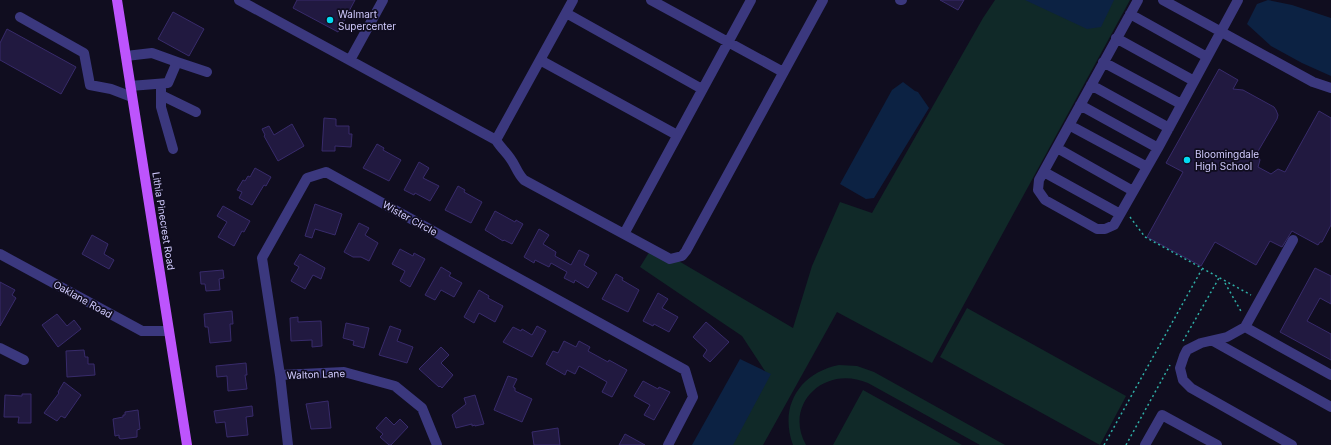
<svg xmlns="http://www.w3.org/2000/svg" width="1331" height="445" viewBox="0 0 1331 445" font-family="Inter,sans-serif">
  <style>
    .green { fill: #102928 }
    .water { fill: #0c2243 }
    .building { fill: #211940; stroke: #382b6b }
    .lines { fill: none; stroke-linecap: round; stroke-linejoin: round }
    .path { stroke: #2fafa7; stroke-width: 1.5; stroke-dasharray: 2 3; stroke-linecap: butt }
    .minor { stroke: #3b387e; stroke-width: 10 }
    .major { stroke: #bd54fd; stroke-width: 10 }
    .poi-dot { fill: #03dbf2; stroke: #100d1f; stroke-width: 1.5 }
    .labels { text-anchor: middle; stroke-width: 3.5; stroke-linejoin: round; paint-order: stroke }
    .poi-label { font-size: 10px; fill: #d1cbfe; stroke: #100d1f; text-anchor: start }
    .street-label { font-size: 10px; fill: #d1cbfe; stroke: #100d1f }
  </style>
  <rect width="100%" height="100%" fill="#100d1f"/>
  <path class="green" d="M995 0H1130L932 363 837 312 763 445H728L767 374 742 336 640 267 653 246 793 328 812 266 840 202 872 213 983 18Z
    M967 308 1126 396 1100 445 940 357Z
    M839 365 857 366 874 372 1005 445H980L868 383C825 364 783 404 806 445H793C779 407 799 373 839 365Z
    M863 390 962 445H833Z"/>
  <path class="water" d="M1025 0H1114L1101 27 1087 29Z
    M1268 0 1292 5 1331 18V76L1302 63 1271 46 1247 24 1257 4Z
    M903 82 915 91 918 92 929 108 874 198 866 199 840 184 892 90Z
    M740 359 771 374 733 445H692Z"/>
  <path class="building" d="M297 0H355L338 32 293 8Z
    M940 0H964L958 10Z
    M173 12 204 29 189 56 158 39Z
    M7 29 76 67 61 94 0 60V43Z
    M1219 69 1238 80 1233 89 1243 90 1274 107 1276 110 1278 115 1277 119 1257 153 1260 160 1258 167 1271 174 1278 169 1285 172 1319 111 1331 118V225L1322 242H1320L1318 245 1292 231 1282 247 1270 241 1256 265 1215 242 1201 266 1147 237 1183 172 1166 163Z
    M324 118 336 119V126H349V134H352L351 147 335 146V151H322Z
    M292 124 304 146 278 161 264 136 265 135 262 129 269 126 274 135Z
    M377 144 384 148 383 150 401 160 389 181 363 168Z
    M419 162 429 168 423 178 439 186 430 201 415 193 414 195 404 190Z
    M255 168 271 177 266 186 264 185 252 205 239 198 242 192 237 190 243 180 245 181 248 176 250 177Z
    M458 186 465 190 464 192 482 202 471 223 445 210Z
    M315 204 342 214 335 235 315 229 312 238 305 236Z
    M223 206 250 221 244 232 242 231 234 246 218 237 227 222 217 216Z
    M495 211 515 222 516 220 523 224 512 244 504 240 503 241 485 230Z
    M359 223 369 228 365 235 378 243 369 261 361 257H353L344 252Z
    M539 229 549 235 543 244 556 252 555 256 571 265 579 250 589 255 584 265 597 273 588 288 575 280 574 283 564 278 567 272 551 263 549 267 535 260 534 263 524 257Z
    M92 235 108 244 104 254 114 260 109 269 82 254Z
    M400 249 413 256 414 253 425 259 410 287 400 281 405 271 392 264Z
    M300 254 325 268 321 279 313 275 305 289 291 281 299 267 294 264Z
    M441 267 451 273 449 276 462 283 454 297 441 290 435 300 425 295Z
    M1315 268 1331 276V304L1320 298 1307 321 1331 334V360L1280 332Z
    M223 270 224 278 219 279 220 290 206 291 205 284H201L200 272Z
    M616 274 623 278 622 280 639 290 628 312 602 299Z
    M0 282 15 290 12 295 16 298 0 326Z
    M479 290 489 296 488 298 503 306 495 322 479 313 474 323 464 317Z
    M658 293 668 299 662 308 678 317 669 332 654 324 653 326 643 321Z
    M232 311 233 324H230L231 341 210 343 208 327H205L204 314Z
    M57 314 67 326 74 320 81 329 58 347 42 325Z
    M298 317V322L321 321 322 346 312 347V340L291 341 290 318Z
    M706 322 729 342 710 362 703 356 707 350 693 337Z
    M346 323 369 328 364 348 353 345 354 341 343 338Z
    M390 326 401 330 397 341 413 347 407 363 379 355Z
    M537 326 546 331 532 357 503 342 513 327 521 331 522 329 532 335Z
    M564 341 576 347 579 341 590 347 588 351 608 362 609 360 627 370 612 397 602 392 607 382 579 366 575 374 567 370 565 375 546 364 553 351 558 353Z
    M441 347 449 355 441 363 453 375 442 388 440 386 439 387 419 369Z
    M84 350 85 357H88V364H94L95 375 67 377 66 351Z
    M246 363 247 375H245L247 389 228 391 227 376 217 377 216 366Z
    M508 376 517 379 513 387 515 388V391L532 399 522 422 494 410Z
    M643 381 658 389 659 387 670 392 654 420 644 415 650 405 634 396Z
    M64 382 81 395 65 418 61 416 57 421 44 413 59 393 58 392Z
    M22 394H31V423H18L19 417H4L5 395 22 396Z
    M475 395 484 424 475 426V425L472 426V424L456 428 452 415 466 404 464 398Z
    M328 401 331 428 311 429 306 404Z
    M252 406 253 416 246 417 248 435 227 437 225 422 216 423 214 411Z
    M138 410 140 429 137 430V437L121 439 119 438V435L115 436 113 419 123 417V415H125V412Z
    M386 417 394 425 400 419 408 427 391 445H389L380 437 383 434 376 428Z
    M558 428 560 445H534L532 432Z
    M625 434 645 445H619Z"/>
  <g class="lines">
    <path class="path" d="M1130 217 1145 237 1251 295
      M1225 283 1242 313
      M1183 341 1219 278
      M1104 445 1202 269
      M1126 445 1170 365"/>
    <path class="minor" d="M239 0 496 140C500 147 506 152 510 158 516 166 517 173 524 180L670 259 682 256 686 251 823 0
      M651 0 783 72
      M900 0H902
      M1138 0 1039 180 1038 190 1045 200 1097 229H1105L1114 225 1158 148 1238 0
      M1163 0 1313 82 1331 88
      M566 13 702 89
      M1130 14 1207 57
      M20 17 84 53 90 85 111 89 132 97
      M1116 38 1194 81
      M126 56 152 53 177 62 168 83 130 86
      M350 60 383 0
      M540 60 677 135
      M177 62 207 72
      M1103 62 1181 104
      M1091 85 1169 128
      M161 89V95L196 112
      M161 95V107L173 149
      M1080 105 1158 148
      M1069 125 1147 167
      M496 140 573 0
      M1057 148 1133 191
      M1044 172 1120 214
      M624 234 751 0
      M0 254 142 331H169
      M1245 327 1331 375
      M1213 341 1331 407
      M0 348 24 360
      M280 375 344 372 395 386 422 408 437 445
      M288 445 280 375 262 258 307 178 326 172 685 370 693 397 668 445
      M1145 445 1162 415 1217 445
      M1292 445 1191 388 1183 380 1180 368 1184 356 1187 350 1201 343 1227 337 1245 327 1293 240"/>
    <path class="major" d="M117 0 187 445"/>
  </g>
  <g class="poi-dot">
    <circle cx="330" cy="20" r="4"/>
    <circle cx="1187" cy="160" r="4"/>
  </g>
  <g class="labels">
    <g class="poi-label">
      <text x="338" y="18">Walmart<tspan x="338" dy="12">Supercenter</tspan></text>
      <text x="1195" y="158">Bloomingdale<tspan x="1195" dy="12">High School</tspan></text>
    </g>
    <g class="street-label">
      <text transform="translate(410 218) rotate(29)" y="4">Wister Circle</text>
      <text transform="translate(164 221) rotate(81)" y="4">Lithia Pinecrest Road</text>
      <text transform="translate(83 299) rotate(29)" y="4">Oaklane Road</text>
      <text transform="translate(316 374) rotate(-2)" y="4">Walton Lane</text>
    </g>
  </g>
</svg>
